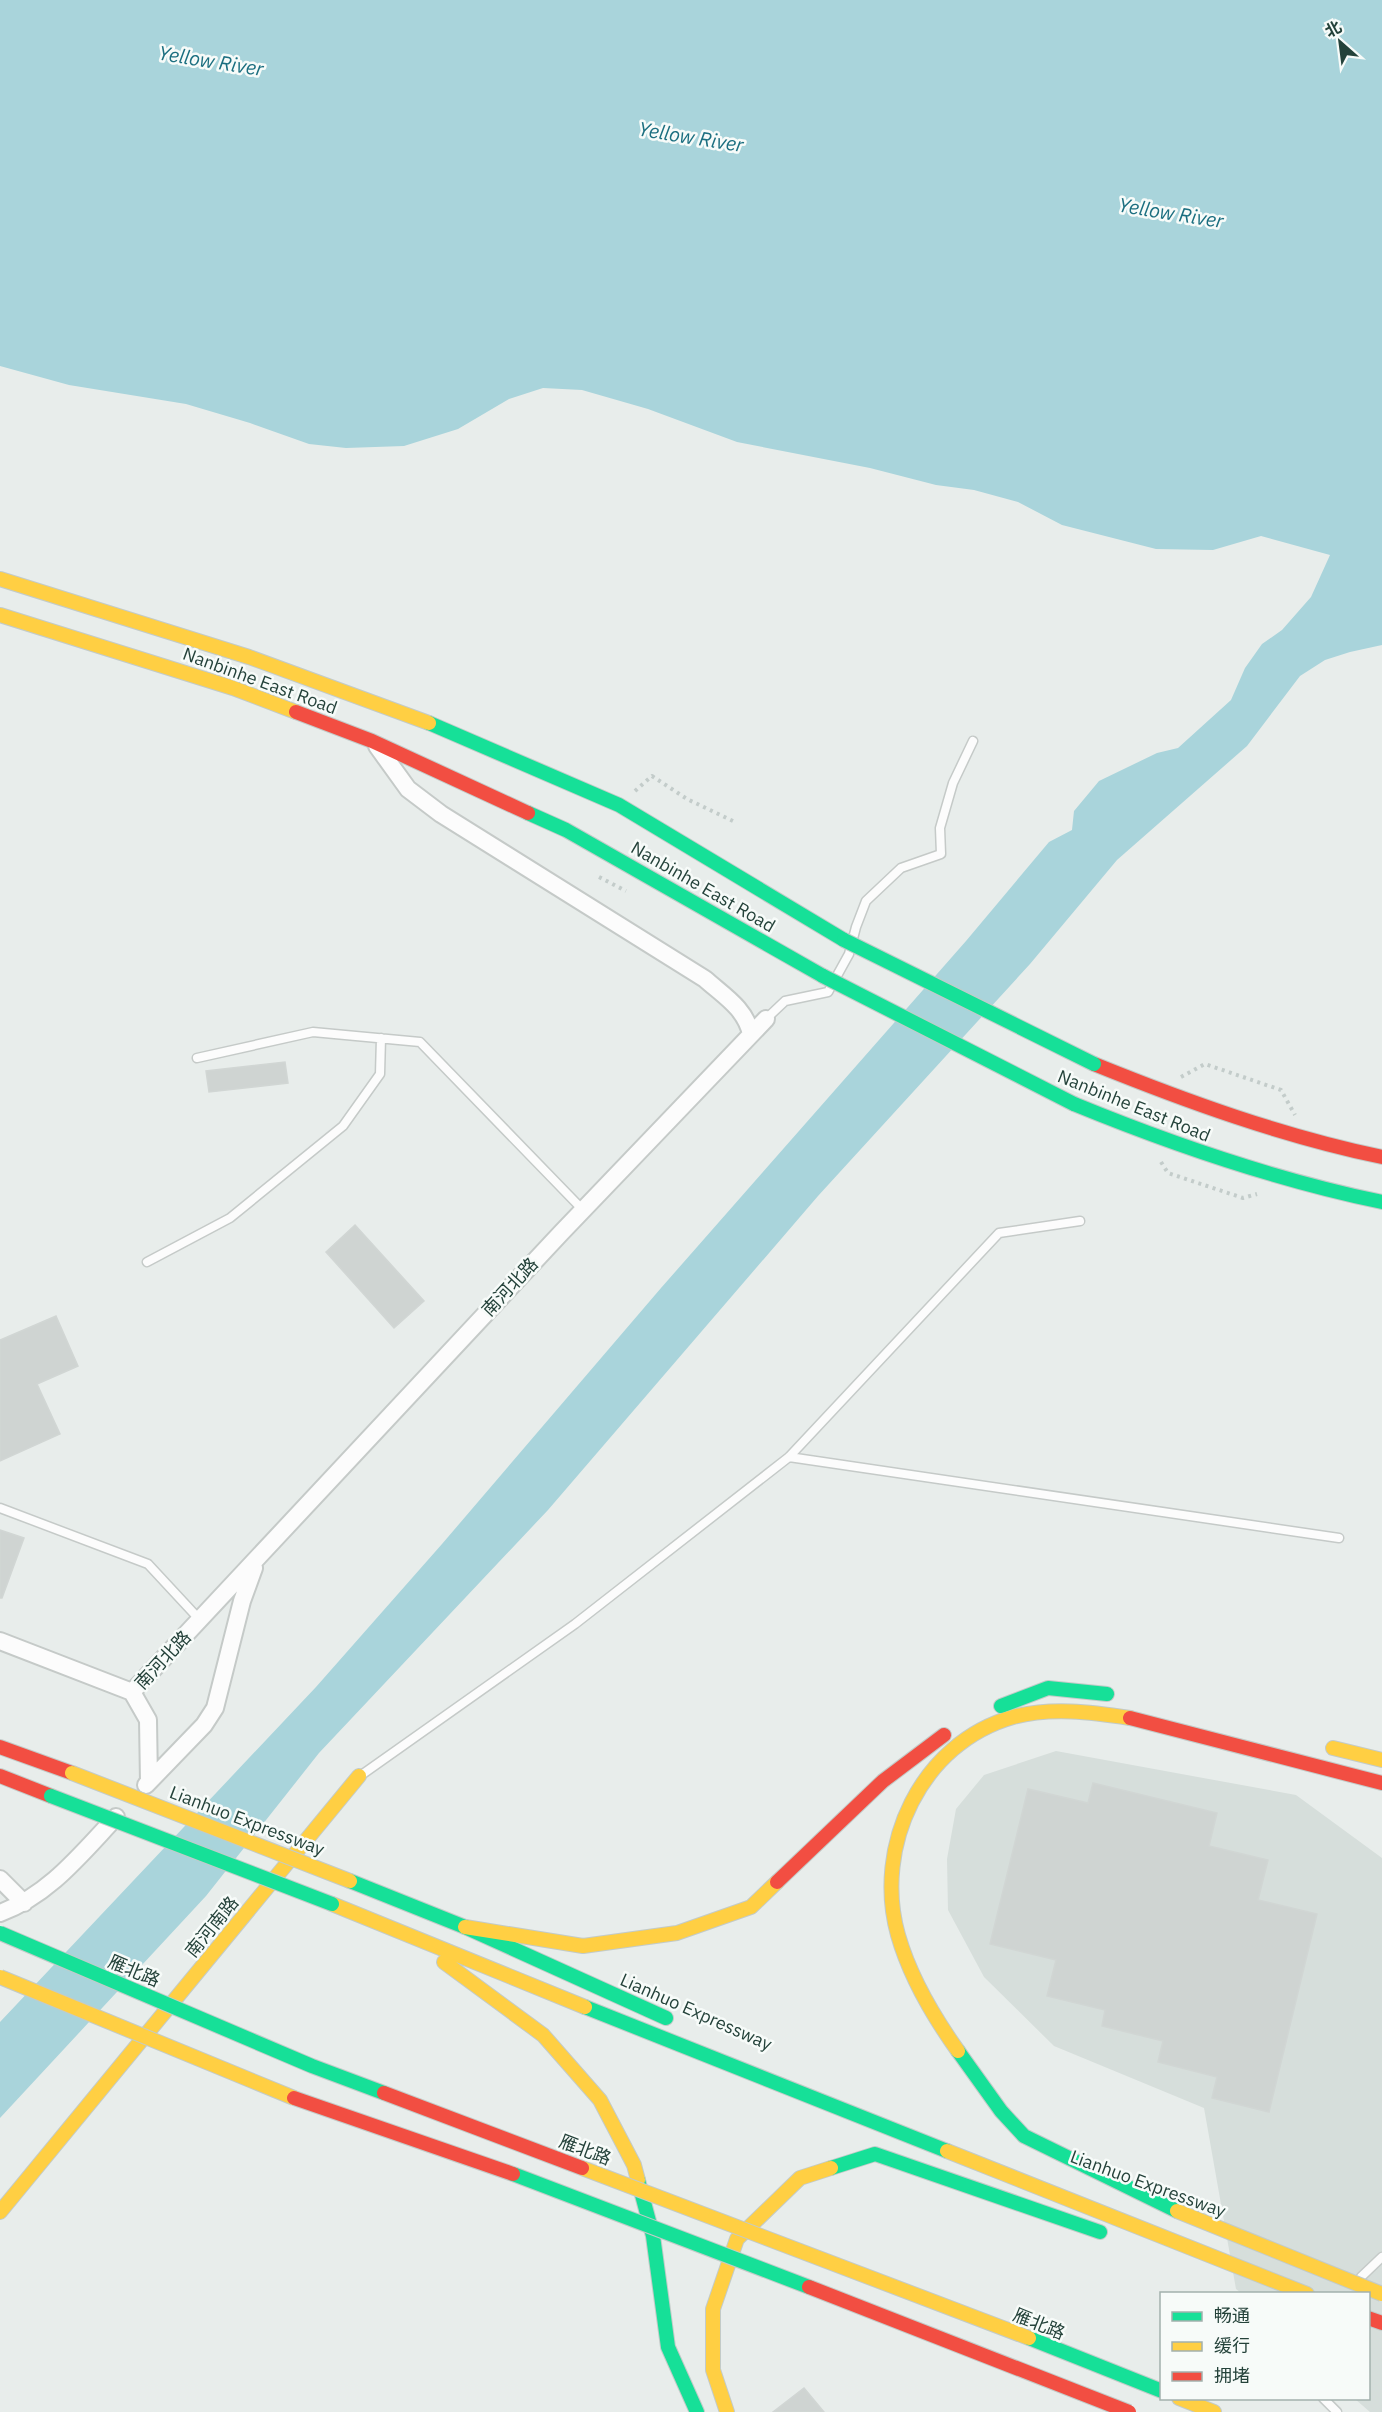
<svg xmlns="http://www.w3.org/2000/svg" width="1382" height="2412" viewBox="0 0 1382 2412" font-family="'IBM Plex Sans','Noto Sans SC',sans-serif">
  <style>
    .built { fill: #d6dedb }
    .water { fill: #a9d4db }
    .building { fill: #cfd4d2; stroke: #d1d6d4; stroke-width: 1.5 }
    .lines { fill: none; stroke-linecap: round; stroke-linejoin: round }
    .lane-casing { stroke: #c5cac8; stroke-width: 11 }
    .street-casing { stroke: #c5cac8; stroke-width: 20 }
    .fast-casing { stroke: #c3cbc8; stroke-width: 16 }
    .slow-casing { stroke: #c3cbc8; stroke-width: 16 }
    .jam-casing { stroke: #c3cbc8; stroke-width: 16 }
    .path { stroke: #c3ccca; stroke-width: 4; stroke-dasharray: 3 4.5; stroke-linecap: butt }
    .lane { stroke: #fcfcfc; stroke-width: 8 }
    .street { stroke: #fcfcfc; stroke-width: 16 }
    .fast { stroke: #16e098; stroke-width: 14 }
    .slow { stroke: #ffcf43; stroke-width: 14 }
    .jam { stroke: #f24e42; stroke-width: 14 }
    .fast-bridge-casing { stroke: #c3cbc8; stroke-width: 16; stroke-linecap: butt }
    .slow-bridge-casing { stroke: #c3cbc8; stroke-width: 16; stroke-linecap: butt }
    .jam-bridge-casing { stroke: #c3cbc8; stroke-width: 16; stroke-linecap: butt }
    .fast-bridge { stroke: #16e098; stroke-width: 14 }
    .slow-bridge { stroke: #ffcf43; stroke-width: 14 }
    .jam-bridge { stroke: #f24e42; stroke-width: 14 }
    .labels { text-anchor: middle; stroke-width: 5; stroke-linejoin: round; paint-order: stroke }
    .street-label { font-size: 18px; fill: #24423a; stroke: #f7fbf9 }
    .water-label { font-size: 20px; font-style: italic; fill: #1c6f80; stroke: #f7fbf9 }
  </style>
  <rect width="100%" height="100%" fill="#e8edeb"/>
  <path class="built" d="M1056 1751 1296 1795 1382 1858V2412H1370L1355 2399 1368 2398V2294L1241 2293 1236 2289 1204 2108 1054 2046 984 1977 948 1910 947 1859 956 1809 984 1775Z"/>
  <path class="water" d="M0 0H1382V645L1350 652 1325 660 1300 676 1247 746 1117 860 1030 964 818 1196 548 1510 319 1753 206 1896 0 2118V2022L316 1687 442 1544 661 1288 966 941 1049 842 1072 830 1074 811 1099 781 1157 753 1178 748 1231 700 1245 668 1262 644 1282 630 1311 597 1330 555 1261 536 1213 550 1156 549 1062 525 1018 502 974 490 936 485 870 468 737 442 648 409 582 390 543 388 509 399 458 429 404 446 346 448 309 444 250 423 186 404 69 385 0 366Z"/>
  <path class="building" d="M285 1062 288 1083 209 1092 206 1071Z
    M355 1225 424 1301 394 1328 326 1252Z
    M56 1316 78 1366 37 1384 60 1434 0 1461V1340Z
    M0 1530 24 1538 2 1598H0Z
    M1093 1783 1217 1813 1209 1846 1268 1860 1258 1900 1317 1914 1269 2112 1212 2098 1217 2077 1158 2062 1163 2041 1102 2026 1105 2010 1047 1996 1056 1960 990 1944 1028 1789 1088 1803Z
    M804 2388 824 2412H773Z"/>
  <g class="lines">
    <g class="lane-casing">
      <path id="lane" d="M766 1019 785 1001 828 992 849 954 856 927 866 901 901 868 941 854 940 828 953 783 973 741
        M197 1058 313 1032 420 1042 583 1210
        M147 1262 230 1218 343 1126 380 1074 381 1038
        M789 1457 1339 1538
        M0 1508 148 1564 200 1620
        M360 1776 575 1624 789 1457 999 1233 1080 1221
        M1361 2277 1382 2257
        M1323 2398 1337 2412"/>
    </g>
    <g class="street-casing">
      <path id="street" d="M377 746 408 789 441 814 705 979C724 996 745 1008 751 1034
        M0 1641 132 1692
        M149 1782 148 1720 132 1692 561 1233 766 1019
        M146 1785 204 1725 215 1708 242 1601 254 1568
        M0 1879 24 1903
        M0 1913C49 1895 81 1854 116 1817"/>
    </g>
    <g class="fast-casing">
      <path id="fast" d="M429 723 619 805 844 940
        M528 813 566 830 823 976
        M1074 1104C1174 1145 1276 1180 1382 1202
        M1001 1706 1048 1688 1107 1694
        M350 1881 465 1927 666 2018
        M585 2007 947 2151
        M958 2051 1001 2111 1024 2136 1177 2211
        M831 2168 875 2154 1100 2232
        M638 2180 653 2236 668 2347 697 2412"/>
    </g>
    <g class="slow-casing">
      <path id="slow" d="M0 579 249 657 429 723
        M0 615 233 688 296 712
        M1333 1748 1382 1760
        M332 1904 585 2007
        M465 1927 583 1946 677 1933 751 1907 777 1882
        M444 1962 543 2035 600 2100 634 2165 638 2180
        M958 2051C933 2016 910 1977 898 1935 873 1846 921 1743 1013 1717 1051 1707 1091 1712 1130 1718
        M947 2151 1307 2294
        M0 2212 359 1776
        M1179 2398 1214 2412
        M727 2412 713 2370V2309L737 2239 800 2178 831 2168"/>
    </g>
    <g class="jam-casing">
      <path id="jam" d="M296 712 372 741 528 813
        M1094 1064C1188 1102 1282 1136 1382 1157
        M1130 1718 1382 1783
        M0 1747 72 1773
        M0 1776 51 1796
        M777 1882 883 1781 944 1735
        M1368 2318 1382 2323"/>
    </g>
    <path class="path" d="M635 791 652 776 687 799 737 823
      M599 877 626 891
      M1181 1077 1205 1064 1281 1090 1295 1115
      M1161 1162 1168 1173 1243 1198 1257 1194"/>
    <use href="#lane" class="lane"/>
    <use href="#street" class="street"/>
    <use href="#fast" class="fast"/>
    <use href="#slow" class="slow"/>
    <use href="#jam" class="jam"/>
    <g class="fast-bridge-casing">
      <path id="fast-bridge" d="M844 940 1094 1064
        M823 976 1074 1104
        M51 1796 332 1904
        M0 1933 312 2066 384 2093
        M513 2174 809 2287
        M1029 2338 1162 2391"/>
    </g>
    <g class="slow-bridge-casing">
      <path id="slow-bridge" d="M72 1773 350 1881
        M0 1977 294 2098
        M582 2168 1029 2338
        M1177 2211 1382 2294"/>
    </g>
    <g class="jam-bridge-casing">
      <path id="jam-bridge" d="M384 2093 582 2168
        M294 2098 513 2174
        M809 2287 1129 2412"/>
    </g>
    <use href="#fast-bridge" class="fast-bridge"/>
    <use href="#slow-bridge" class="slow-bridge"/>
    <use href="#jam-bridge" class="jam-bridge"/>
  </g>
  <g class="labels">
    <g class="street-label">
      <text transform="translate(260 681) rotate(20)" y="6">Nanbinhe East Road</text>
      <text transform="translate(703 887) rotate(30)" y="6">Nanbinhe East Road</text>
      <text transform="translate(1134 1106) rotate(22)" y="6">Nanbinhe East Road</text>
      <text transform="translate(510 1287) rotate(-47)" y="6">南河北路</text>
      <text transform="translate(163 1660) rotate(-47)" y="6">南河北路</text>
      <text transform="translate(247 1821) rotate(21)" y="6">Lianhuo Expressway</text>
      <text transform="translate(212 1927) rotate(-51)" y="6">南河南路</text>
      <text transform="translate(134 1971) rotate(23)" y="6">雁北路</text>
      <text transform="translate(696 2012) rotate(24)" y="6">Lianhuo Expressway</text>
      <text transform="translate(585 2150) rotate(21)" y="6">雁北路</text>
      <text transform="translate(1148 2184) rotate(20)" y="6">Lianhuo Expressway</text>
      <text transform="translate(1039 2324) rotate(22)" y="6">雁北路</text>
    </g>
    <g class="water-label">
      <text transform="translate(211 61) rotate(9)" y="7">Yellow River</text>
      <text transform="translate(691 137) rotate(9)" y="7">Yellow River</text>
      <text transform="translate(1171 213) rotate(9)" y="7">Yellow River</text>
    </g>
  </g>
  <rect x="1160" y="2292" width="210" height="108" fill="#f7fbf9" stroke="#a3b1ad" stroke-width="1.5"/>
  <rect x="1172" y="2312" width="30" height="9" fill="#16e098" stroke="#a3b1ad" stroke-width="1.5"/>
  <text x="1214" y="2322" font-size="18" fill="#24423a">畅通</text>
  <rect x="1172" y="2342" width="30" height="9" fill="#ffcf43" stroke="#a3b1ad" stroke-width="1.5"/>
  <text x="1214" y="2352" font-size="18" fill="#24423a">缓行</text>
  <rect x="1172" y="2372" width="30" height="9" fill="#f24e42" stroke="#a3b1ad" stroke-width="1.5"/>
  <text x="1214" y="2382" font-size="18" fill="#24423a">拥堵</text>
  <g transform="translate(1340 42) rotate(332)" stroke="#f7fbf9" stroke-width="4.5" paint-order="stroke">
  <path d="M0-4.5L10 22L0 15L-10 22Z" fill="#24423a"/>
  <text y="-9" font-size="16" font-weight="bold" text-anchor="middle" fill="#24423a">北</text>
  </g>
</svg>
